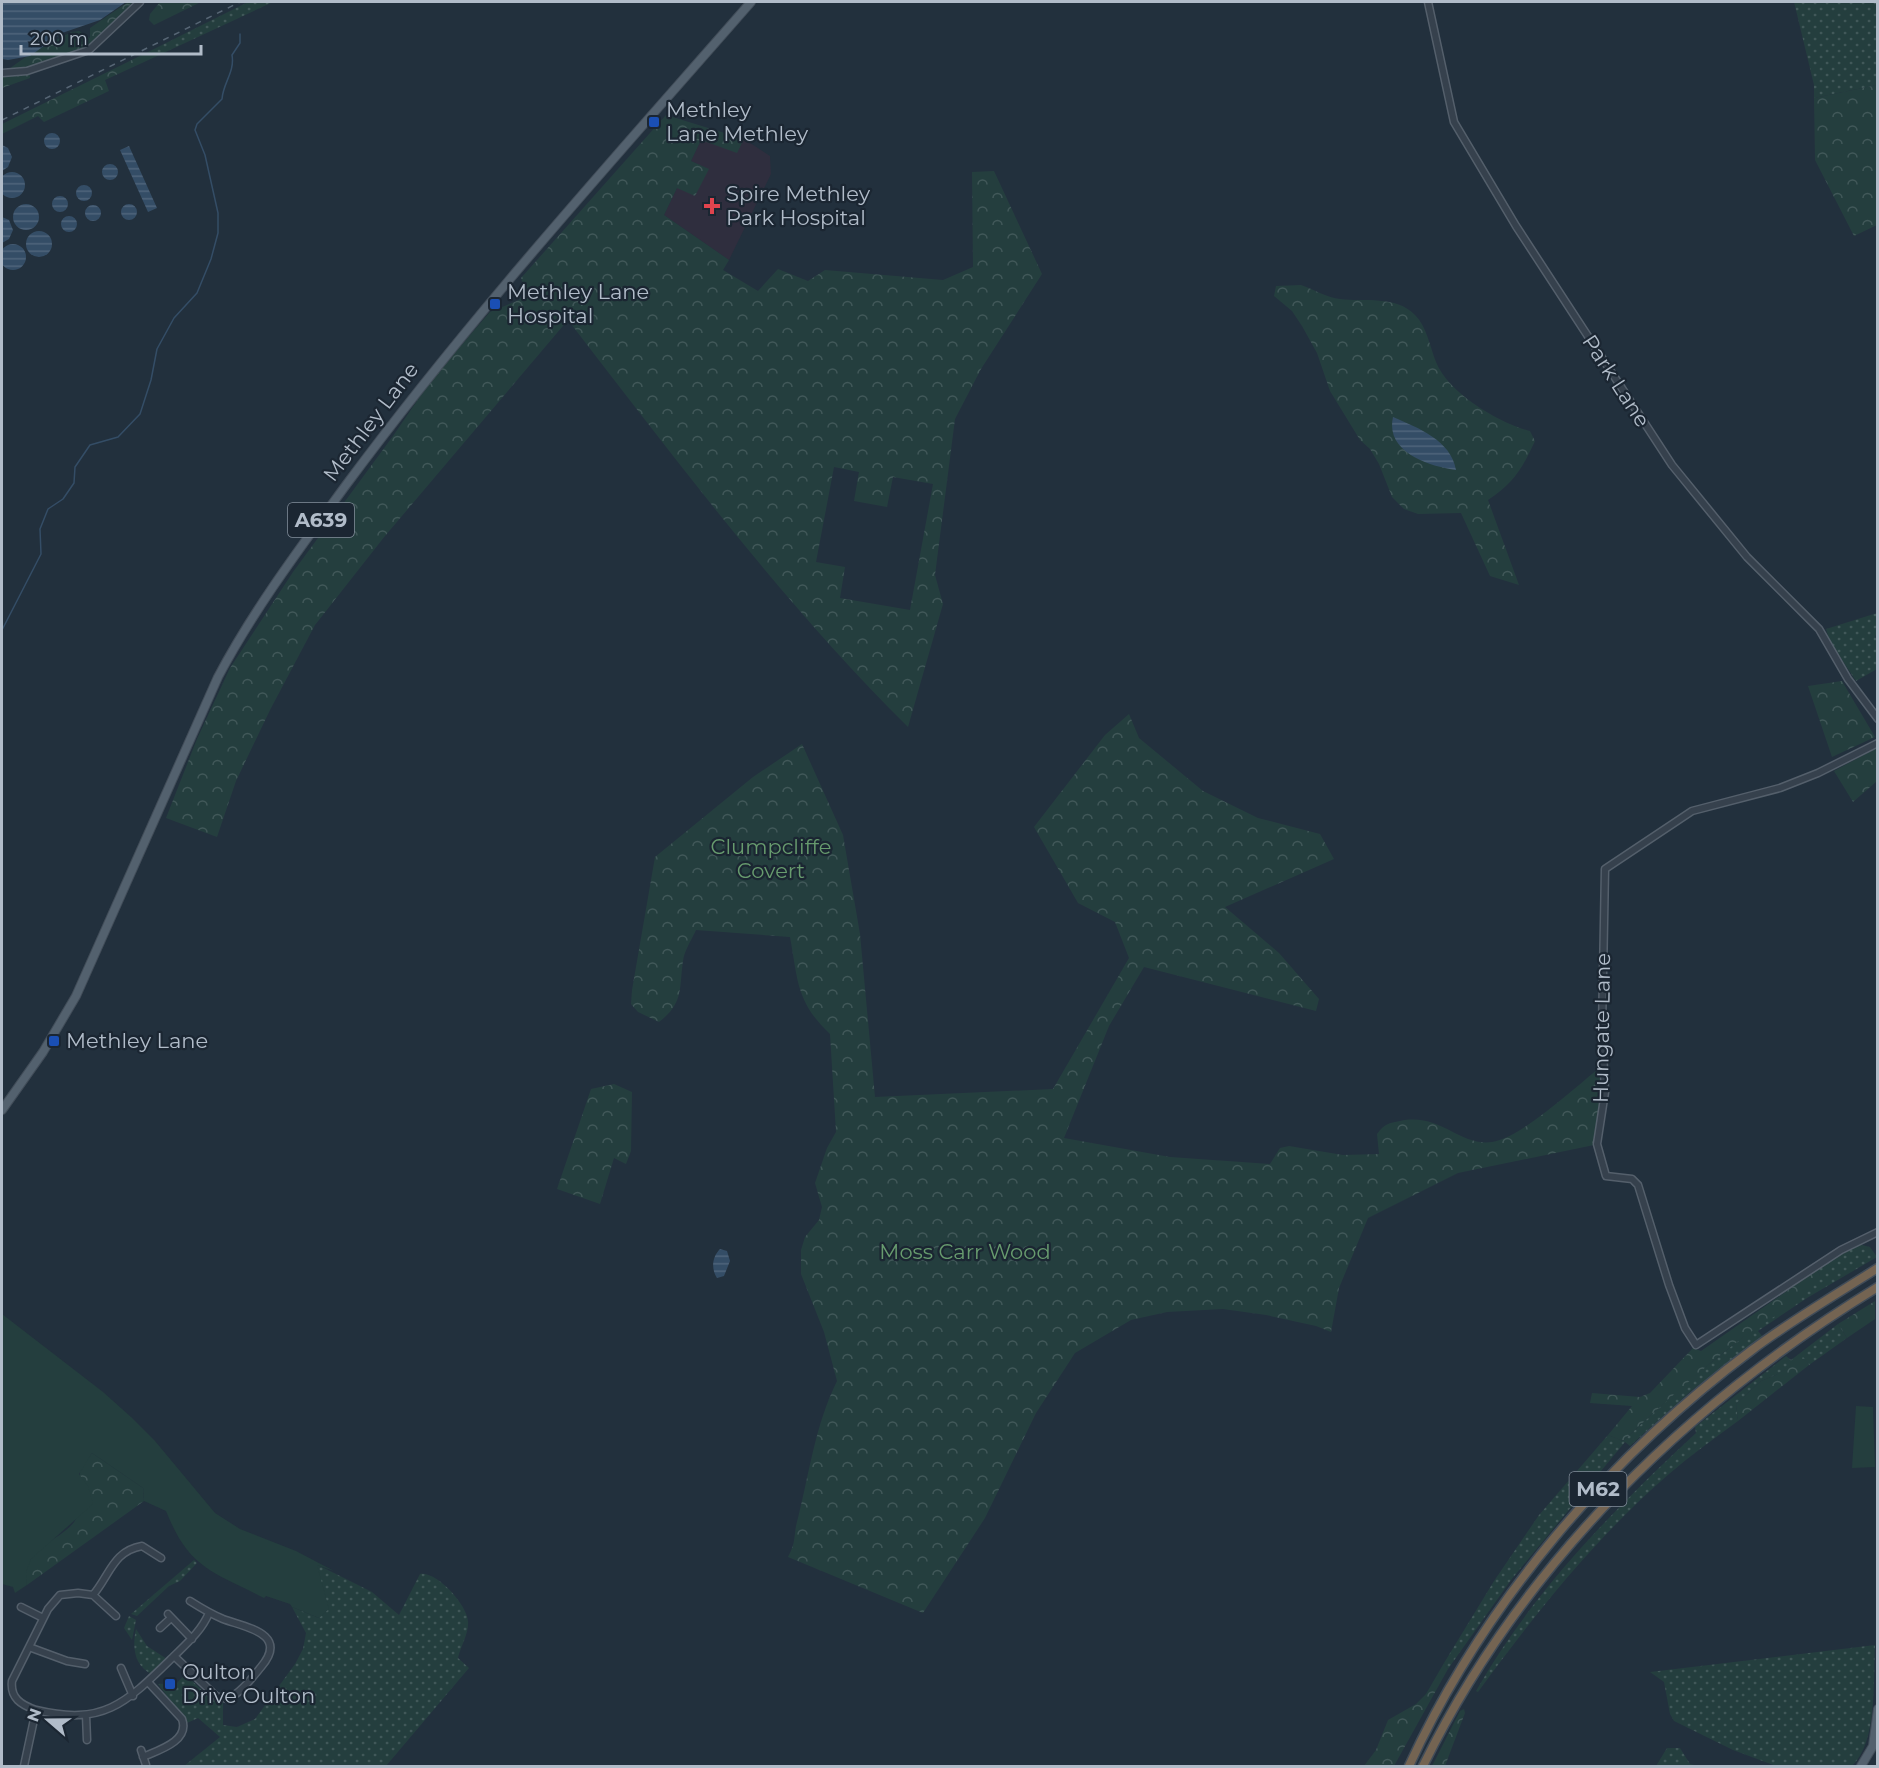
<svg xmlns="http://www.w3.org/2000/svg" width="1879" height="1768" viewBox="0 0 1879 1768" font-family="Montserrat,sans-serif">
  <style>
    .medical { fill: #2f2e3e }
    .grass { fill: url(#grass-dots) }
    .forest { fill: url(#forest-crowns); fill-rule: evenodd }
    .green { fill: #243e3e }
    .water { fill: url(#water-rules) }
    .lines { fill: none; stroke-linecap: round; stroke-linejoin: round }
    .stream { stroke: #344d66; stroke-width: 1.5 }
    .minor-casing { stroke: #545f6b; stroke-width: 9 }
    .major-casing { stroke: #424d59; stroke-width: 10 }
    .highway-casing { stroke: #414c58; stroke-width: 11 }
    .minor { stroke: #36414d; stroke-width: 6 }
    .major { stroke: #53616e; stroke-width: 8 }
    .highway { stroke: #746452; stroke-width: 8 }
    .rail { stroke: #576675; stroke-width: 1.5; stroke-dasharray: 6 6; stroke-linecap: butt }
    .transit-dot { fill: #1a4fb4; stroke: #1b2632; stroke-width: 2 }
    .health-dot { fill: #e0444e; stroke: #1b2632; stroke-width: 2 }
    .labels { text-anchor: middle; stroke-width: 4.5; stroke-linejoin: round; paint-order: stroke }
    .shield { fill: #1b2632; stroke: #848f9c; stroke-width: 1.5 }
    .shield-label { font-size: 20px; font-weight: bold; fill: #b1bcc9 }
    .poi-label { font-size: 21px; fill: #b1bcc9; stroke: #1b2632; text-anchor: start }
    .street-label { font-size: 21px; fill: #b1bcc9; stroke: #1b2632 }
    .park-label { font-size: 21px; fill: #679b6e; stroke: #1b2632 }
  </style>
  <defs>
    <pattern id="grass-dots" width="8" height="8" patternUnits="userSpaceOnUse" patternTransform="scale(1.5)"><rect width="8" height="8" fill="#243e3e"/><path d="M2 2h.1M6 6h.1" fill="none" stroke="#415859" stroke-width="1.8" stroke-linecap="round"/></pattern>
    <pattern id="forest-crowns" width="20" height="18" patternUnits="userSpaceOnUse" patternTransform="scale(1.5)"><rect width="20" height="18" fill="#243e3e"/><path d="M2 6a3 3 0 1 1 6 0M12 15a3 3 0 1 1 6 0" fill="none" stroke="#415859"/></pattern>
    <pattern id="water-rules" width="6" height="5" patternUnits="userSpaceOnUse" patternTransform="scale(1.5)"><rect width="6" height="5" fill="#344d66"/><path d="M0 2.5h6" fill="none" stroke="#4f657b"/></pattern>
  </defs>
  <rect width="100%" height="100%" fill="#22303d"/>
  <path class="medical" d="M744 139 770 156 771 174 729 260 664 215 677 188 708 169 691 161 701 140 737 152Z"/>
  <path class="grass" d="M248 2H273L155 57 150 51Z
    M1794 2H1877V85L1814 98V85Z
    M1877 613V635L1875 636 1877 641V669L1856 681 1830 642 1826 629Z
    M1858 1244 1870 1247 1877 1257 1807 1298 1758 1331 1763 1337 1691 1391 1630 1446 1625 1442 1511 1580 1448 1669 1444 1663 1494 1581 1539 1515 1608 1435 1623 1441 1687 1382 1820 1275 1817 1270Z
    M1838 1324 1847 1338 1809 1365 1803 1358 1776 1375 1761 1381 1736 1404 1738 1421C1715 1438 1691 1455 1669 1474 1596 1537 1534 1615 1478 1692L1476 1691C1533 1591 1612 1511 1696 1433L1695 1427 1786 1356 1791 1360Z
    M194 1560 197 1563 180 1581 169 1586 137 1616 131 1614Z
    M316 1564 372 1592 399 1615 420 1574C437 1571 467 1605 468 1621 469 1634 461 1645 458 1658L469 1668 386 1766H184L220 1737 198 1718 187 1723 158 1684 177 1683 185 1674 211 1699 223 1703V1725L237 1727 255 1719 295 1664 303 1649 306 1633 292 1607 319 1618Z
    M129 1616 136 1620 132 1640 124 1628Z
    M136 1629 147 1646 167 1659 152 1674C134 1666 132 1647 136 1629Z
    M1875 1645C1873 1679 1878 1742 1852 1766H1776L1733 1750 1674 1721 1670 1714 1664 1682 1650 1672Z
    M1667 1748H1680L1690 1764 1699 1766H1656Z"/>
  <path class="forest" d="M128 2H133L93 44 80 51 29 68 30 78 2 88V76C18 59 50 43 72 32L79 31 90 38V28Z
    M160 2H201L154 25 149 20 150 14Z
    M150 51 155 57 105 80 109 91 44 122 38 116 2 134V124Z
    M1877 85V225L1854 236 1815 160 1814 98Z
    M666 115 744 139 737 153 701 140 691 161 709 169 695 196 677 188 664 215 729 260 723 270 758 291 778 269 808 281 825 270 943 280 973 267 972 172 994 171 1042 274 981 369 955 419 935 575 943 604 908 727C782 602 676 460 568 320L385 536 315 625 270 710 236 781 217 837 166 818 197 739 230 668 293 572 393 436 432 379 490 312 519 300 526 292 521 278ZM834 467 859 472 854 501 887 507 893 477 933 484 910 610 840 598 845 567 816 562Z
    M1301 285C1313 289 1328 298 1340 299 1364 302 1396 295 1415 315 1427 327 1430 347 1436 362 1448 393 1499 423 1530 431L1535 441C1522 469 1514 483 1488 500L1519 585 1490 576 1461 513 1418 514 1404 509 1392 497 1379 464 1370 449 1360 440 1330 391 1317 353 1302 326 1292 311 1274 296 1276 286Z
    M1842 681 1875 737 1832 757 1808 686Z
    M1129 714 1139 738 1203 791 1258 818 1320 834 1334 859 1225 907 1279 953 1319 999 1316 1011 1144 967 1109 1026 1064 1138 1170 1157 1270 1164 1280 1148 1289 1146 1343 1155 1379 1154 1377 1134C1384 1124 1389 1123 1400 1121 1439 1112 1461 1147 1492 1142 1523 1137 1576 1086 1602 1066V1095L1594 1145 1458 1173 1368 1218 1339 1288 1331 1332 1316 1326 1266 1315 1223 1309 1167 1312 1131 1320 1075 1353 1036 1413 985 1518 923 1613 788 1557C797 1541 793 1534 798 1518 810 1470 815 1426 837 1381L824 1332 801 1274V1250L805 1237 819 1220 822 1207 815 1183 827 1148 836 1132 830 1034C796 1002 798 980 790 937L696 930C692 939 684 951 683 961 679 988 684 1003 659 1022L638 1012 631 1004 632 990 655 857 753 777 802 744 843 835 860 934 875 1097 1053 1089 1129 958 1115 922 1078 903 1034 827 1105 735Z
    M1877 748V781L1853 802 1834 771Z
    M614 1084 632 1092 631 1151 626 1164 614 1158 600 1204 557 1189 591 1089Z
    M1817 1270 1820 1275C1797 1307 1772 1316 1742 1338 1700 1370 1662 1405 1623 1441L1608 1435 1632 1406 1590 1403 1592 1393 1640 1397 1650 1393 1693 1348 1701 1351Z
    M1875 1301V1319L1847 1338 1838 1324Z
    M1803 1357 1809 1365 1738 1421 1736 1404 1761 1381 1776 1375Z
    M92 1453 143 1488 144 1501 27 1585C18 1547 64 1541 76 1519 81 1510 81 1492 83 1481L80 1479V1470Z
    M1444 1663 1448 1669 1394 1766H1364L1376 1750 1388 1720 1416 1704 1426 1694Z
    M1464 1709 1465 1713 1445 1766H1432L1460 1711Z"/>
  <path class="green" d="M2 1314 103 1392 131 1417 155 1441 215 1513 240 1529 296 1551 334 1571 317 1565 329 1609 319 1618 292 1607 290 1604 266 1596 264 1598C212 1571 189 1569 166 1511L144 1501 143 1488 92 1453 79 1474 88 1486 93 1504 31 1559 26 1572 27 1585 15 1593 13 1587 2 1584Z
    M1856 1406 1873 1407 1875 1467 1852 1468Z"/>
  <path class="water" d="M2 2H126L100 20 62 33 30 56 8 60 2 59Z
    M44 141a8 8 0 1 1 16 0a8 8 0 1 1-16 0Z
    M2 145 8 148 12 157 8 167 2 171Z
    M129 146 157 208 148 212 120 150Z
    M102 172a8 8 0 1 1 16 0a8 8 0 1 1-16 0Z
    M-1 185a13 13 0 1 1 26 0a13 13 0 1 1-26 0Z
    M76 193a8 8 0 1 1 16 0a8 8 0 1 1-16 0Z
    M52 204a8 8 0 1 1 16 0a8 8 0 1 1-16 0Z
    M13 217a13 13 0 1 1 26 0a13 13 0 1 1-26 0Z
    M121 212a8 8 0 1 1 16 0a8 8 0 1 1-16 0Z
    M85 213a8 8 0 1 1 16 0a8 8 0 1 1-16 0Z
    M61 224a8 8 0 1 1 16 0a8 8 0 1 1-16 0Z
    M2 217 9 220 13 230 9 239 2 243Z
    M26 244a13 13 0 1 1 26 0a13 13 0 1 1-26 0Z
    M0 257a13 13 0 1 1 26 0a13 13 0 1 1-26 0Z
    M1393 417C1418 428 1451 440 1456 470 1429 466 1385 452 1393 417Z
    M720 1249 727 1251 730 1261 724 1276 717 1278C711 1269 712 1257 720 1249Z"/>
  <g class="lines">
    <path class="stream" d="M2 630 41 554 40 529 48 509 63 499 74 483 75 467 90 445 118 437 140 414 151 380 157 349 174 318 197 293 211 259 218 233V213L205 155 195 130 197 124 222 99C223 83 235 72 232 55L240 43V34"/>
    <g class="minor-casing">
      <path id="minor" d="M1428 2 1454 122 1516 226 1672 465 1747 557 1819 629 1848 679 1878 719
        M2 73 27 71 89 50 140 2
        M1878 743 1818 773 1780 788 1692 811 1605 869 1602 1029 1605 1092 1597 1144 1606 1176 1632 1179 1638 1185 1669 1285 1685 1328 1696 1345 1841 1250 1878 1232
        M93 1595C110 1575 113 1551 142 1546L161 1558
        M21 1607 43 1618
        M168 1614 192 1639
        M160 1628 171 1618
        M29 1647 67 1661 85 1664
        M174 1656 216 1696 227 1699C240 1694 252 1678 261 1667 290 1633 244 1627 223 1619 211 1614 201 1608 190 1601
        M121 1668 133 1696
        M36 1710C21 1705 10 1698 12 1681L48 1609 60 1595 78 1593 93 1595 116 1616
        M86 1715 87 1740
        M141 1750 146 1765
        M143 1757C159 1750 190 1741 182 1719L148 1682
        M24 1766 36 1710C103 1726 125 1704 171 1659 185 1645 201 1632 209 1613"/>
    </g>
    <g class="major-casing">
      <path id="major" d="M2 1110 43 1052 76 996 218 677C254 609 300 548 346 485 471 316 613 160 751 2
        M1861 1766 1873 1746 1878 1709"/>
    </g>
    <g class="highway-casing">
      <path id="highway" d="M1409 1766C1484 1603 1608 1458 1752 1350 1792 1320 1835 1295 1878 1268
        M1423 1766C1522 1564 1687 1403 1878 1287"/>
    </g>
    <use href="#minor" class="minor"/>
    <use href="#major" class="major"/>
    <use href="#highway" class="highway"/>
    <path class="rail" d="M2 120 240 2"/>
  </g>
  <g class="transit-dot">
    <rect x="648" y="116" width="12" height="12" rx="3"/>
    <rect x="489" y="298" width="12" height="12" rx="3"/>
    <rect x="48" y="1035" width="12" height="12" rx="3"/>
    <rect x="164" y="1678" width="12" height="12" rx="3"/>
  </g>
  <path class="health-dot" d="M709 197h6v6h6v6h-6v6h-6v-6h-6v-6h6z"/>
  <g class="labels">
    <g class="shield">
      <rect x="288" y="503" width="66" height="34" rx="4.5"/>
      <rect x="1569.5" y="1472" width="57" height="34" rx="4.5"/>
    </g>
    <g class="shield-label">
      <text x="321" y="527">A639</text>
      <text x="1598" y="1496">M62</text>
    </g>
    <g class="poi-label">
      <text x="666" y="117">Methley<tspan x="666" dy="24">Lane Methley</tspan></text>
      <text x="726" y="201">Spire Methley<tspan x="726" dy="24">Park Hospital</tspan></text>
      <text x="507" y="299">Methley Lane<tspan x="507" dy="24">Hospital</tspan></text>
      <text x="66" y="1048">Methley Lane</text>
      <text x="182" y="1679">Oulton<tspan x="182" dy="24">Drive Oulton</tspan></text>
    </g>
    <g class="street-label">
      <text transform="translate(1616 381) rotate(57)" y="7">Park Lane</text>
      <text transform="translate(371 422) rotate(-53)" y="7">Methley Lane</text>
      <text transform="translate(1602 1028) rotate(-89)" y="7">Hungate Lane</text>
    </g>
    <g class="park-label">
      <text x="771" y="854">Clumpcliffe<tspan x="771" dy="24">Covert</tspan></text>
      <text x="965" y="1259">Moss Carr Wood</text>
    </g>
  </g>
  <rect width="1879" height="1768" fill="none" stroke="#b1bcc9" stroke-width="6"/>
  <g transform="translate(48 1720) rotate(290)" stroke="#1b2632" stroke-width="4.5" paint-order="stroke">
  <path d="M0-4.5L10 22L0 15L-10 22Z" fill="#b1bcc9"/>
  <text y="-9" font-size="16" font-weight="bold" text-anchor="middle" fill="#b1bcc9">N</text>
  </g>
  <path d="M21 45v9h180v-9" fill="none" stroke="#b1bcc9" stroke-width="3"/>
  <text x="30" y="45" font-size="18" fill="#b1bcc9" stroke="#1b2632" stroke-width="4.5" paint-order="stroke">200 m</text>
</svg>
